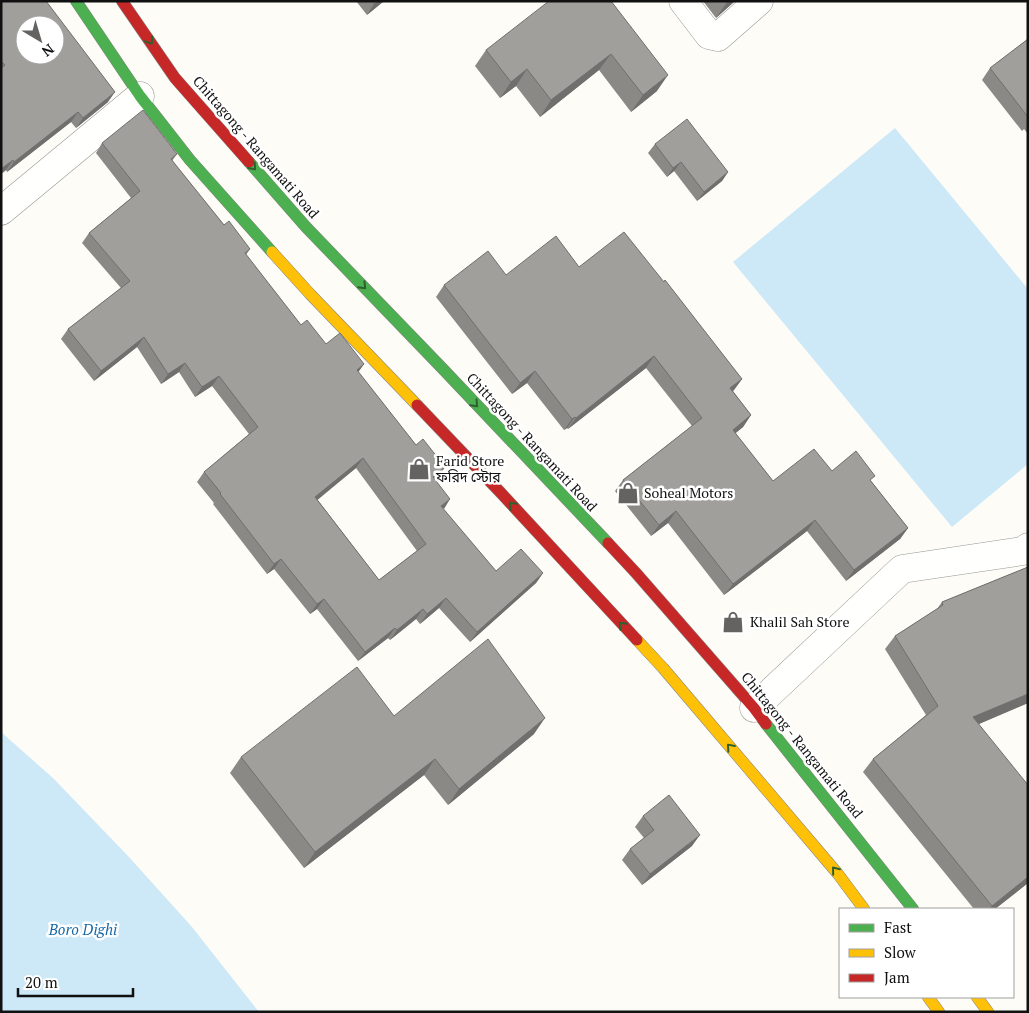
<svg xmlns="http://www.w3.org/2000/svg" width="1029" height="1013" viewBox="0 0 1029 1013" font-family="'PT Serif','Noto Sans Bengali',serif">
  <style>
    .water { fill: #cde8f7 }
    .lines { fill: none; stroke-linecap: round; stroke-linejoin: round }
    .street-casing { stroke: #979795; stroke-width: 29 }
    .fast-casing { stroke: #858482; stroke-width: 12 }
    .slow-casing { stroke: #858482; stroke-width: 12 }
    .jam-casing { stroke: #858482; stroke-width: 12 }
    .street { stroke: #fffffe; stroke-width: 28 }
    .fast { stroke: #4caf50; stroke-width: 11 }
    .slow { stroke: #ffc107; stroke-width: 11 }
    .jam { stroke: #c62828; stroke-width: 11 }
    .wall { fill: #8a8986; fill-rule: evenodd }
    .shaded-wall { fill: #716f6d }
    .building { fill: #a19f9c; stroke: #716f6d; fill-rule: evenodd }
    .oneway { stroke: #2e6030 }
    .labels { text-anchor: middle; stroke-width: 5; stroke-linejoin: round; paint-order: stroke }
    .street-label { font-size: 14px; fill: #111; stroke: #fff }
    .poi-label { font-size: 14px; fill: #111; stroke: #fff; text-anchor: start }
    .water-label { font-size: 15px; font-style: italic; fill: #1768a6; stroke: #fff }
  </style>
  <rect width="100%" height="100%" fill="#fdfcf7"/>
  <path class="water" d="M895 128 1028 289V464L952 527 733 262Z
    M1 732 53 778 128 856 192 927 259 1012H1Z"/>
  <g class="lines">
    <g class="street-casing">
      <path id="street" d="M683 1 709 35 718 37 759 1
        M1 211 140 96
        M754 708 902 569 1023 551 1028 547"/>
    </g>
    <g class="fast-casing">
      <path id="fast" d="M76 1 140 96 190 160 272 252
        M249 162 306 227 442 368 608 543
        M766 724 913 909"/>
    </g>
    <g class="slow-casing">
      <path id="slow" d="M272 252 310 294 417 405
        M637 640 663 668 838 874 864 909
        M928 997 939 1012
        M977 997 988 1012"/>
    </g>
    <g class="jam-casing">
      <path id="jam" d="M122 1 175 78 249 162
        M417 405 501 493 637 640
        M608 543 636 573 754 708 766 724"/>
    </g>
    <use href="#street" class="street"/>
    <use href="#fast" class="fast"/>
    <use href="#slow" class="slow"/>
    <use href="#jam" class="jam"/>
  </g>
  <path class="wall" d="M1 1 108 102 76 128 71 122 7 172 6 170 1 174Z
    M356 1H384L367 15Z
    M703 1H735L716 18Z
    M612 2 657 91 631 112 599 70 540 117 516 86 500 98 475 66 486 50Z
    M1028 39V134L1024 129 1022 131 982 80 990 68Z
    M102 143 177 154 172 161 224 225 250 249 246 255 301 325 326 344 364 364 358 372 416 445 445 467 438 477 435 479 443 509 496 571 543 573 536 583 470 642 439 608 420 624 416 619 390 640 388 638 358 661 317 609 310 614 274 569 267 574 213 504 214 503 197 482 204 472 249 434 212 386 195 397 179 372 161 384 137 347 94 381 61 339 68 329 121 288 82 243 89 233 131 198 96 153ZM356 468 417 551 379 580 317 499Z
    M655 144 728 172 722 181 697 201 674 171 667 177 648 153Z
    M579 267 664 282 742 379 733 391 751 415 743 427 735 433 773 481 832 471 871 481 908 528 900 539 846 581 807 531 724 595 668 523 651 536 615 491 623 480 692 426 646 368 568 429 567 428 564 430 527 383 512 394 436 297 444 285 506 275Z
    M1028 567V703L978 724 1028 883 995 909H974L863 772 873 759 926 715 885 649 895 636 937 609 942 602Z
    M394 716 534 734 448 805 424 775 304 868 230 773 241 757Z
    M643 816 692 846 642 885 622 860 630 849 644 838 635 827Z"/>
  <path class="shaded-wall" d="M378 1H384L367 15 374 4Z
    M728 1H735L716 18Z
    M611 54 599 70 540 117 551 100Z
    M527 69 516 86 500 98 511 82Z
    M668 75 657 91 631 112 643 95Z
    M115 92 108 102 76 128 83 118Z
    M78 112 71 122 7 172 14 162Z
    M13 160 6 170 1 174V169Z
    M681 162 674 171 667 177 673 168Z
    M728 172 722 181 697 201 704 192Z
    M144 337 137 347 94 381 101 371Z
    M654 356 646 368 568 429 576 418Z
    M185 363 179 372 161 384 168 374Z
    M364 364 357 374V370Z
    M535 371 527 383 512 394 520 383Z
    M219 376 212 386 195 397 202 387Z
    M742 379 734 390 722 400 730 388Z
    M751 415 743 427 725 442 733 430Z
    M575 417 567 428 564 430 572 419Z
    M363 458 356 468 309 507 315 497Z
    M445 467 438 477 426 487 433 477Z
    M450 499 444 509 441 506Z
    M676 511 668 523 651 536 659 525Z
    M815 520 807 531 724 595 733 584Z
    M908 528 900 539 846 581 854 570Z
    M281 559 274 569 267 574 274 564Z
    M543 573 536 583 470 642 477 632Z
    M446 598 439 608 420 624 427 614Z
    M324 599 317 609 310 614 317 604Z
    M423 609 416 619 390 640 397 630Z
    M395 628 388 638 358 661 365 652Z
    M1028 694V703L963 731 973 717Z
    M545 718 534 734 448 805 459 789Z
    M435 759 424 775 304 868 315 852Z
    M700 835 692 846 642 885 650 874Z
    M1028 877V883L995 909H989L992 906Z"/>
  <path class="building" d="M1 1H46L115 92 83 118 78 112 14 162 13 160 1 169V68L5 65 1 61ZM25 25H55V55H25Z
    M372 1H378L374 4Z
    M549 1H611L668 75 643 95 611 54 551 100 527 69 511 82 486 50Z
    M1028 39V117L990 68Z
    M143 110 177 154 171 159 224 225 229 221 250 249 245 253 301 325 307 320 326 344 340 333 364 364 357 370 416 445 423 439 445 467 433 477 450 499 441 506 496 571 521 549 543 573 477 632 446 598 427 614 423 609 397 630 395 628 365 652 324 599 317 604 281 559 274 564 220 494 221 493 204 472 258 427 219 376 202 387 185 363 168 374 144 337 101 371 68 329 130 281 89 233 140 191 102 143ZM363 458 426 544 379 580 315 497Z
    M687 119 728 172 704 192 681 162 673 168 655 144Z
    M624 232 664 282 665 280 742 379 730 388 751 415 733 430 773 481 814 449 832 471 856 451 875 476 870 480 908 528 854 570 815 520 733 584 676 511 659 525 623 480 702 418 654 356 576 418 575 417 572 419 535 371 520 383 444 285 488 251 506 275 556 236 579 267Z
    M1028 567V694L973 717 1028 785V877L992 906 873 759 938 706 895 636 943 605 942 602Z
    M488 639 545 718 459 789 435 759 315 852 241 757 357 667 394 716Z
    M669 795 700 835 650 874 630 849 654 830 643 816Z"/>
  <defs><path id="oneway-chevron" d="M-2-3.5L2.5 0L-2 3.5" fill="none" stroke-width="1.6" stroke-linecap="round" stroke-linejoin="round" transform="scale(1.25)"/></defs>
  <g class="oneway">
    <use href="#oneway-chevron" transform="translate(150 41) rotate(56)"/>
    <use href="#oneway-chevron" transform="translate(253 167) rotate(49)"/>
    <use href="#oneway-chevron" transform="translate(363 286) rotate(46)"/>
    <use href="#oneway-chevron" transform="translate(475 404) rotate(47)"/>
    <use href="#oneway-chevron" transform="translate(512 505) rotate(-133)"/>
    <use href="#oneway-chevron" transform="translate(622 625) rotate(-133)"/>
    <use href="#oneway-chevron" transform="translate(730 747) rotate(-131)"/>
    <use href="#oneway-chevron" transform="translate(835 870) rotate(-129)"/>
  </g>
  <defs>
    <g id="shop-bare" transform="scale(1.725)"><path d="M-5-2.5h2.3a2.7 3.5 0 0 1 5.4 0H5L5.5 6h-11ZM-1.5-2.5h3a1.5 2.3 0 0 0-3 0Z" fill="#646362" stroke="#fff" stroke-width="2.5" paint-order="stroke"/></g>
  </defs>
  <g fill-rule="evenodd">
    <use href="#shop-bare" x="419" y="469"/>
    <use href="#shop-bare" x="628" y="493"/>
    <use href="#shop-bare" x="733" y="622"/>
  </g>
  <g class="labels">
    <g class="street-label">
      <text transform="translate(256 147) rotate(49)" y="5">Chittagong - Rangamati Road</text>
      <text transform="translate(532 442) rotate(47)" y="5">Chittagong - Rangamati Road</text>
      <text transform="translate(802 745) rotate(51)" y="5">Chittagong - Rangamati Road</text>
    </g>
    <g class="poi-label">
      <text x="436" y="466">Farid Store<tspan x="436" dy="16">ফরিদ স্টোর</tspan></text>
      <text x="644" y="498">Soheal Motors</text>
      <text x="750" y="627">Khalil Sah Store</text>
    </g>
    <g class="water-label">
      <text x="83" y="935">Boro Dighi</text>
    </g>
  </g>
  <rect width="1029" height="1013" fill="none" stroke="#111111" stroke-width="5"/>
  <rect x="839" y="908" width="175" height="90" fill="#ffffff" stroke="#a0a0a0"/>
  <rect x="849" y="924" width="25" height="8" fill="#4caf50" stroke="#a0a0a0"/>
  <text x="884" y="933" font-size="15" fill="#111111">Fast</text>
  <rect x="849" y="949" width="25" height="8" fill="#ffc107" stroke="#a0a0a0"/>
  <text x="884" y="958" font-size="15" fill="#111111">Slow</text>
  <rect x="849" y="974" width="25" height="8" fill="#c62828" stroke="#a0a0a0"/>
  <text x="884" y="983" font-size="15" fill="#111111">Jam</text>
  <g transform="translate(40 40) rotate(142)"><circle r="24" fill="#ffffff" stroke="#a0a0a0"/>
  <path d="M0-4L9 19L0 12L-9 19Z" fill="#646362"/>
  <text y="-8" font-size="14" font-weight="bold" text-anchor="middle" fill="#111111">N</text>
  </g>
  <path d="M18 988v8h115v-8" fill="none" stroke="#111111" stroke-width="2.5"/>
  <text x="25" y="988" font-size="15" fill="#111111" stroke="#ffffff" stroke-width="4" paint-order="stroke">20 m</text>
</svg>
